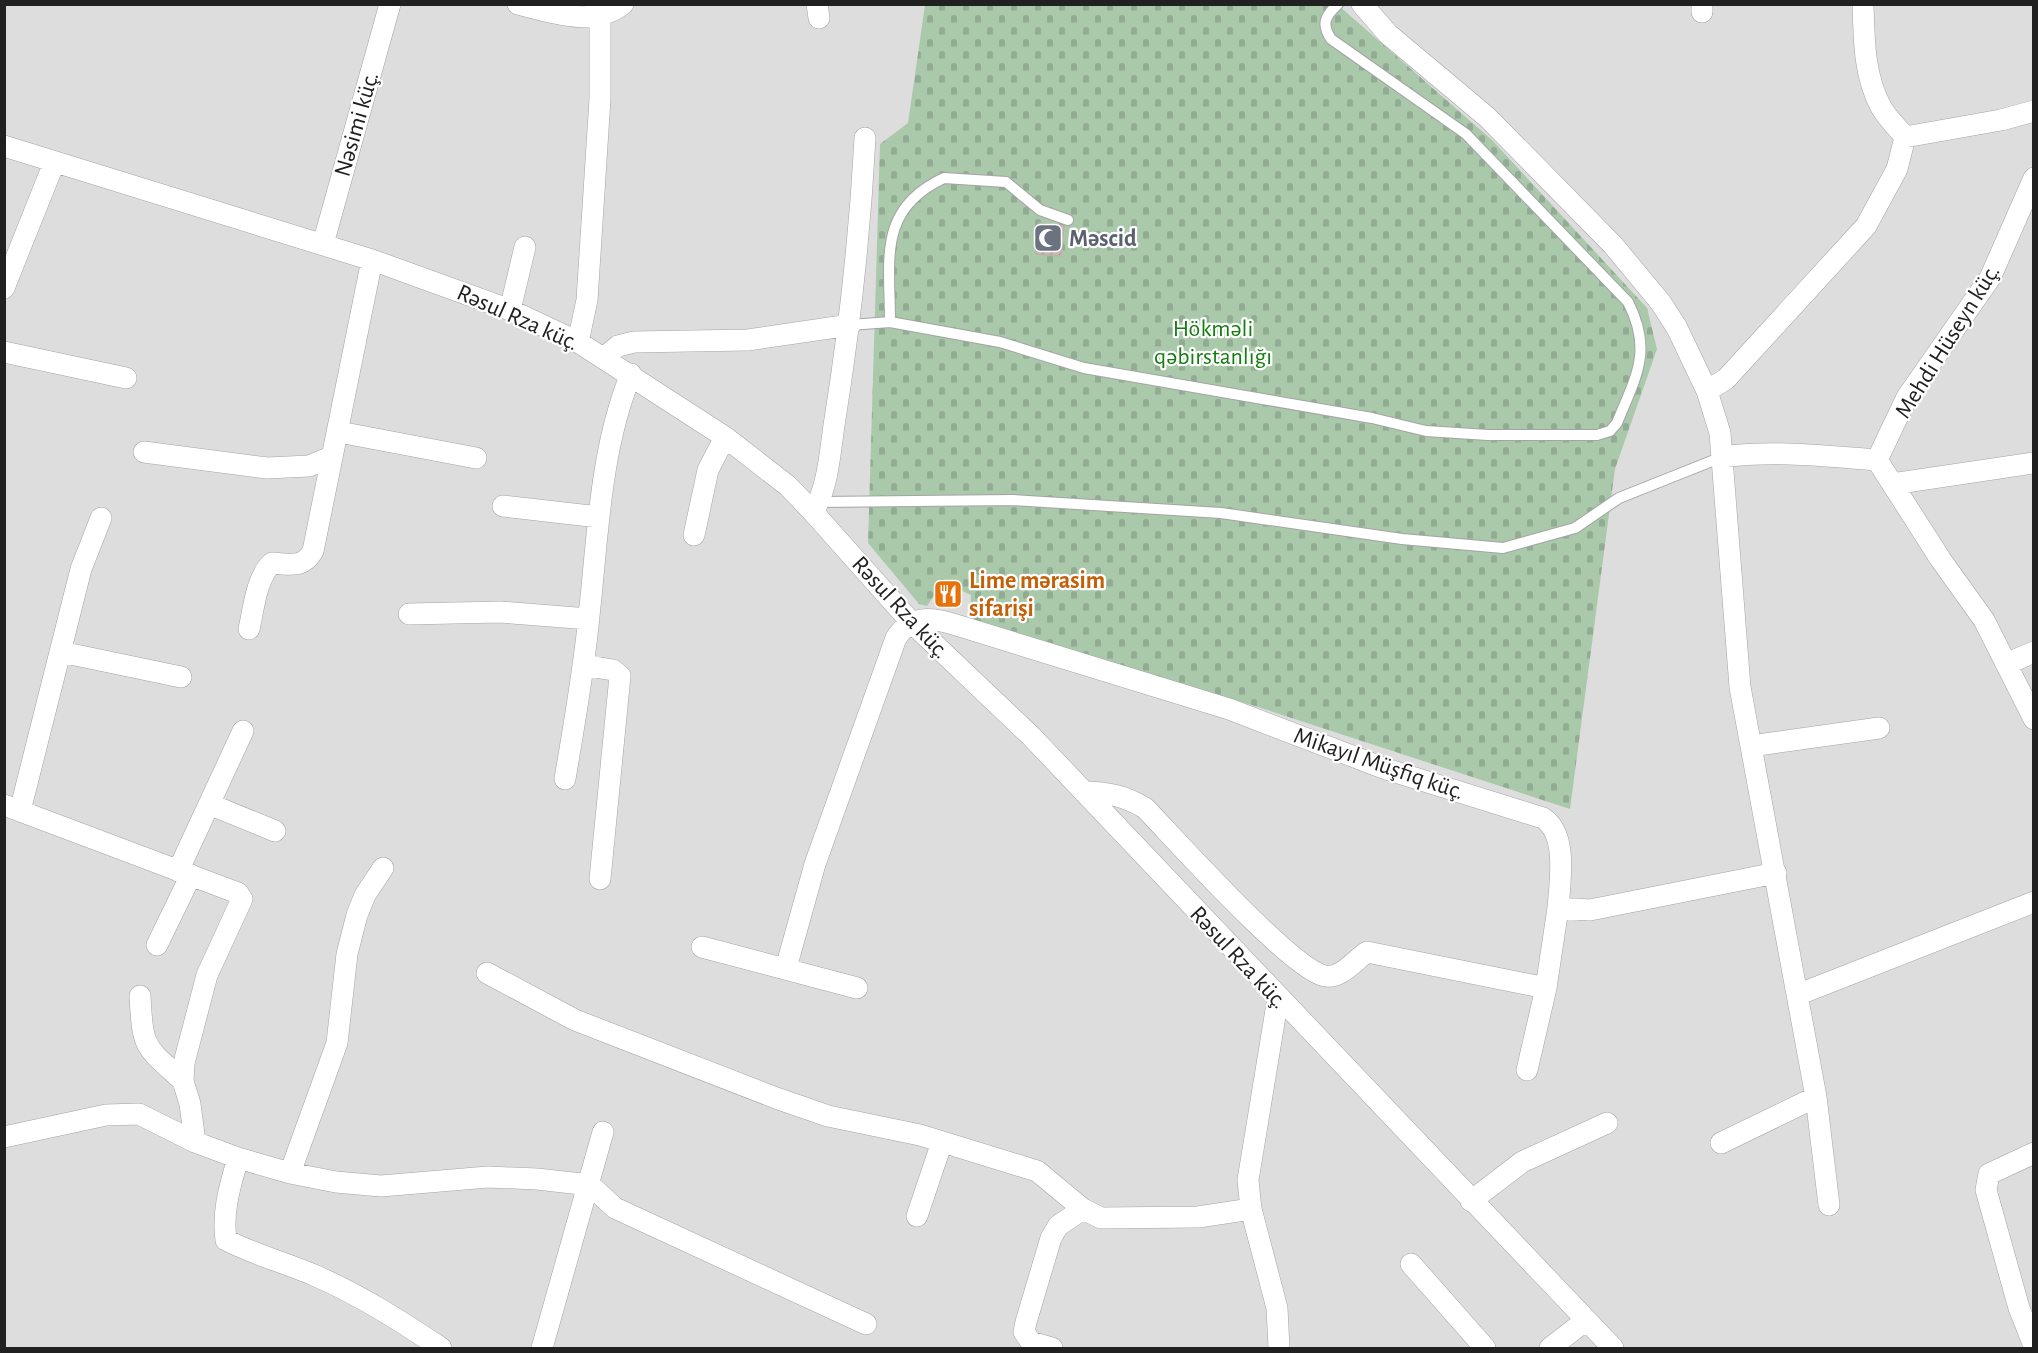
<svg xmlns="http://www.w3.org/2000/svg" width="2038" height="1353" viewBox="0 0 2038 1353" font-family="'Alegreya Sans',sans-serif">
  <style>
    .residential { fill: #dedddd }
    .cemetery { fill: url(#cemetery-stones) }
    .building { fill: url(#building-hatch); stroke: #c2b1aa; stroke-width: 1.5 }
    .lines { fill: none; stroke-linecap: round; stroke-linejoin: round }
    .service-casing { stroke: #a4a4a4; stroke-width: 12 }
    .minor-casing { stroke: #a4a4a4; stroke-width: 22 }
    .service { stroke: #fff; stroke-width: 10 }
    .minor { stroke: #fff; stroke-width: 21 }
    .labels { text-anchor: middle; stroke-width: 4.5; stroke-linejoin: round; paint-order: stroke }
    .street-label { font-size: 24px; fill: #202020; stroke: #fff }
    .worship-label { font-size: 24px; font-weight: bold; fill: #5b616d; stroke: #fff; text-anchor: start }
    .park-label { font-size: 24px; fill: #147d0f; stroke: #fff }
    .food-label { font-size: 24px; font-weight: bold; fill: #c56008; stroke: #fff; text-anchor: start }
  </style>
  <defs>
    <pattern id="cemetery-stones" width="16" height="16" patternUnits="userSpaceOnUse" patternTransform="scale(1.5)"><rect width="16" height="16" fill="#a9c9aa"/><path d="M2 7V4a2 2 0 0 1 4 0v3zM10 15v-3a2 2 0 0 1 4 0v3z" fill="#91ac92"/></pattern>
    <pattern id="building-hatch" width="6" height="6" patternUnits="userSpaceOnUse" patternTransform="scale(1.5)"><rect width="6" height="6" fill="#c5bbb7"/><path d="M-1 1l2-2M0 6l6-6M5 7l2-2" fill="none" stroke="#a9a09d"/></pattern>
  </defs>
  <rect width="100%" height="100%" fill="#f0ece7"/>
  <path class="residential" d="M5 5H2033V1348H5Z"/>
  <path class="cemetery" d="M925 5H1338L1492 140 1647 308 1657 349 1615 469 1570 809 1258 707 970 620 971 595 943 582 927 606 919 604 868 543 880 144 908 123Z"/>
  <path class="building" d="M1039 223 1064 226 1061 256 1036 254Z
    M943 586 960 591 955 605 938 600Z"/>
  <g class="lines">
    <g class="service-casing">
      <path id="service" d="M890 322C890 260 877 209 944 178L1006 182 1040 210 1068 220
        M850 325 890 322 1000 342 1084 368 1372 418 1426 431 1488 435H1597L1610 431 1617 423C1636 376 1653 351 1628 302L1466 134 1331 39C1321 24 1325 16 1338 4
        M819 502 1013 500 1221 513 1402 539 1503 548 1575 528 1619 498 1722 457"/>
    </g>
    <g class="minor-casing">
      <path id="minor" d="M518 4C550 12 593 28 623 4
        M817 4 819 18
        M1362 4 1388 34 1487 117 1613 245 1661 303 1677 328 1707 391 1720 433 1740 687 1816 1097 1829 1205
        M1702 4V12
        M1905 137 2001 120 2034 111
        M4 146 372 260 510 310 578 342 725 437 788 486 813 512 911 622 1031 736 1613 1348
        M323 244 390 4
        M4 288 54 163
        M510 310 525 247
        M578 342 587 300 600 99V15
        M4 352 126 378
        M605 357 618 346 634 342 748 340 850 325
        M1707 391 1726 379 1866 226 1897 169 1905 137C1897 127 1887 118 1881 107 1864 76 1864 39 1863 4
        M339 432 476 458
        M144 452 267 468 309 466 331 457
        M1722 457C1775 450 1825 456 1877 460L1907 397 1990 278 2034 178
        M1877 460 1941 560 1984 620 2034 719
        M1892 484 2034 463
        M503 506 599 517
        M813 512C829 486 830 449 835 419 850 325 860 233 865 138
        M694 535 708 470 725 437
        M409 614 500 612 589 619
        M249 629C254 608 256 578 272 563 290 564 303 569 313 551L372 260
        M61 652 181 677
        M2006 664 2034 652
        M583 665 613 670 620 676 600 879
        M1751 746 1879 728
        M565 779C574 725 584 670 589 616 598 535 600 450 631 374
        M1084 792C1107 792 1125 796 1145 808 1175 839 1292 970 1325 976 1341 979 1355 960 1367 952L1546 988
        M209 804 275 831
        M4 805 238 893 242 899 207 975 184 1063 183 1081 190 1104 195 1142
        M20 811 81 569 101 518
        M178 871 243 731
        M157 945 191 875
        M702 947 857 988
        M786 968 815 864 896 638C911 616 929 617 953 624L1229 709 1386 769 1543 818C1568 834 1560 881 1558 908L1590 910 1776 873
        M487 973 575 1020 776 1098 828 1116 920 1135 1037 1171 1083 1209 1101 1218 1198 1217 1251 1209
        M1797 995 2034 902
        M140 996C143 1050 144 1045 183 1081
        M1278 998 1248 1180 1251 1209 1277 1308 1279 1348
        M1527 1070 1546 988 1558 908
        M4 1137 106 1115 139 1114 195 1142 238 1158 290 1173 336 1182 381 1186 488 1177 537 1179 590 1185 615 1208 866 1324
        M1721 1143 1816 1097
        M2034 1153 1989 1174 1986 1190 2019 1308 2034 1346
        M238 1158C230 1186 222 1211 226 1240 255 1255 286 1263 316 1276 360 1295 402 1322 441 1348
        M290 1173 337 1043 347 954 357 915 365 895 383 868
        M1471 1201 1522 1162 1607 1123
        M917 1216 942 1142
        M1411 1264 1485 1348
        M542 1348 603 1132
        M1052 1348 1031 1342 1024 1332 1026 1322 1051 1238 1058 1226 1083 1209
        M1550 1348 1585 1321"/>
    </g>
    <use href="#service" class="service"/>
    <use href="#minor" class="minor"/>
  </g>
  <defs>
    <g id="mosque-square" transform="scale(1.5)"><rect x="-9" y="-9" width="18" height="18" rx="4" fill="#6b7280" stroke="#fff"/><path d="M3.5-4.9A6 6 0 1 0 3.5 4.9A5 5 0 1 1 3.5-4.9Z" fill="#fff"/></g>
    <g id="restaurant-square" transform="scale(1.5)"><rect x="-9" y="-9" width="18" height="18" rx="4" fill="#e8710a" stroke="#fff"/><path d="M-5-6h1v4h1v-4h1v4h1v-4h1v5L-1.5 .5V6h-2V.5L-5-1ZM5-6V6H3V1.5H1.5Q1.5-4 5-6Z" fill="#fff"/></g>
  </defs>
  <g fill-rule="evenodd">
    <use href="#mosque-square" x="1048" y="238"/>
    <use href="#restaurant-square" x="948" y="594"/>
  </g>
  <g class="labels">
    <g class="street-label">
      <text transform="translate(356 124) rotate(-74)" y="8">Nəsimi küç.</text>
      <text transform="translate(518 317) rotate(24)" y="8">Rəsul Rza küç.</text>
      <text transform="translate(1947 341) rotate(-58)" y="8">Mehdi Hüseyn küç.</text>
      <text transform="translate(901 607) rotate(47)" y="8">Rəsul Rza küç.</text>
      <text transform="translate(1379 763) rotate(19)" y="8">Mikayıl Müşfiq küç.</text>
      <text transform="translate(1239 957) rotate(47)" y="8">Rəsul Rza küç.</text>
    </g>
    <g class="worship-label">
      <text x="1069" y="246">Məscid</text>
    </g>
    <g class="park-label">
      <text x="1213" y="336">Hökməli<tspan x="1213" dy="28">qəbirstanlığı</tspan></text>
    </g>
    <g class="food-label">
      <text x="969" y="588">Lime mərasim<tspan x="969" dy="28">sifarişi</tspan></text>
    </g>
  </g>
  <rect width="2038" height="1353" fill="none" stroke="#202020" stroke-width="12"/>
</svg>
